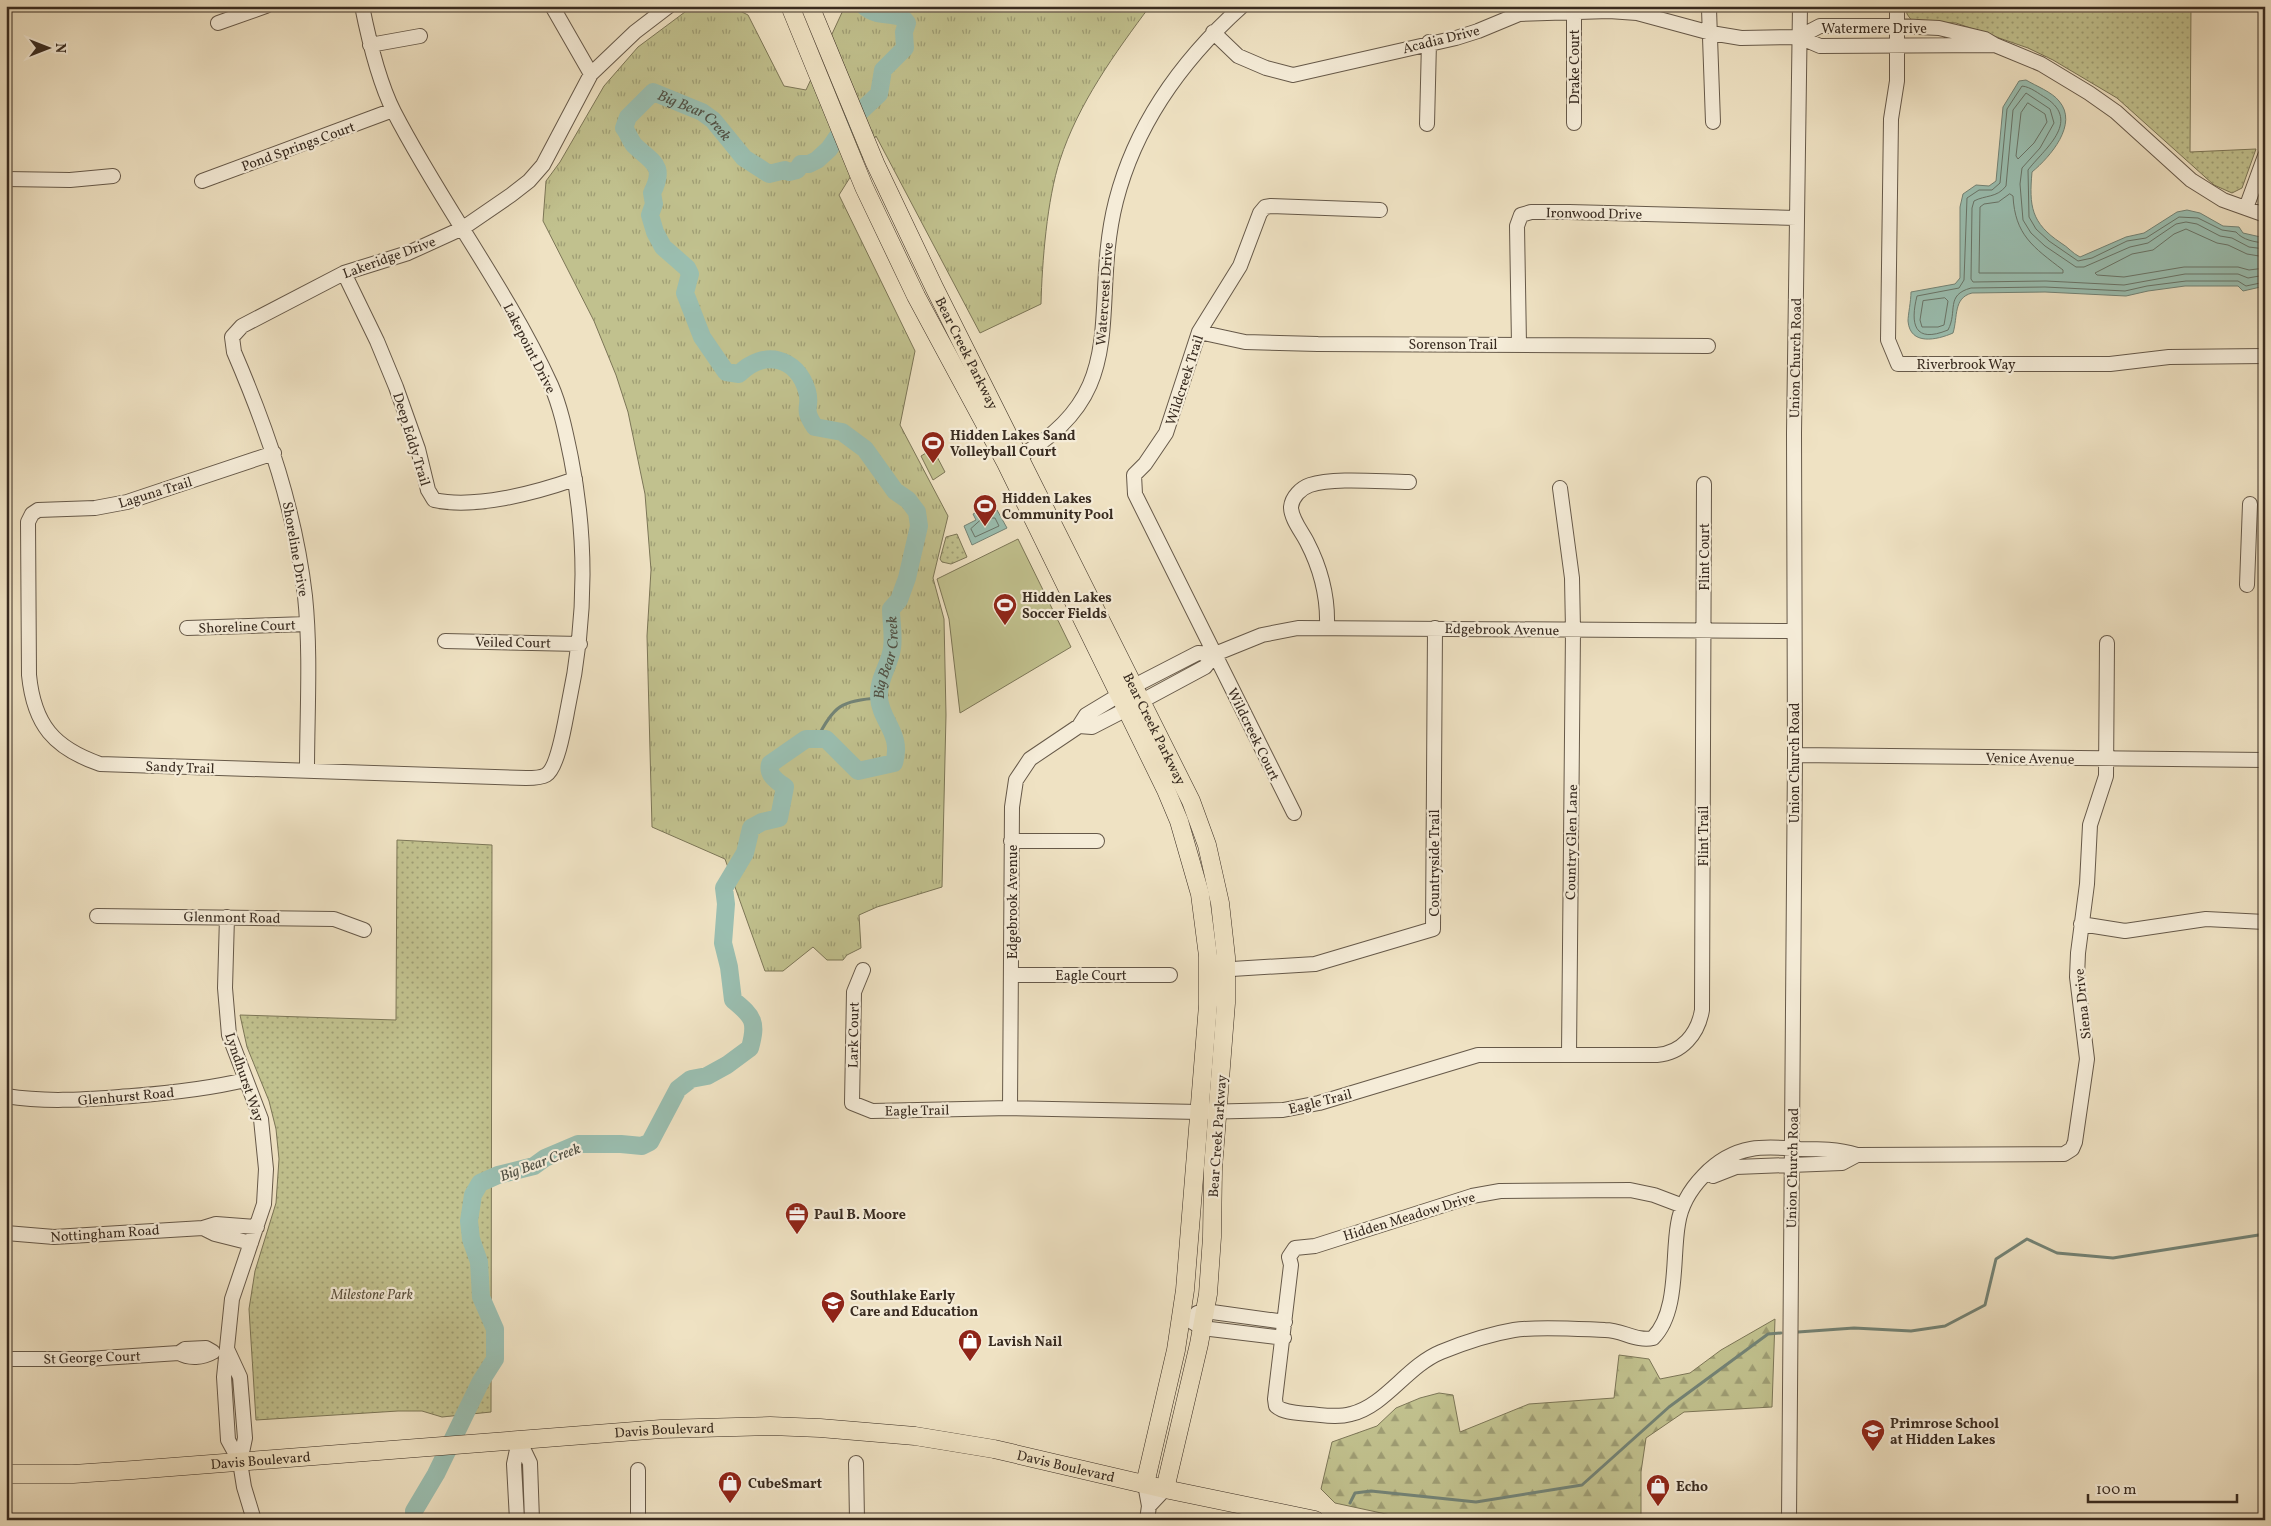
<svg xmlns="http://www.w3.org/2000/svg" width="2271" height="1526" viewBox="0 0 2271 1526" font-family="Vollkorn,serif">
  <style>
    .grass { fill: url(#grass-tufts); stroke: #7c7657 }
    .forest { fill: url(#forest-firs); stroke: #7c7657 }
    .park { fill: url(#park-dots); stroke: #7c7657 }
    .pitch { fill: #c1c18e; stroke: #7c7657 }
    .water { fill: #9abeb0; stroke: #738376 }
    .lines { fill: none; stroke-linecap: round; stroke-linejoin: round }
    .shore { stroke: #697468; stroke-width: 1 }
    .stream { stroke: #738376; stroke-width: 3 }
    .river { stroke: #9abeb0; stroke-width: 18 }
    .minor-casing { stroke: #665949; stroke-width: 16 }
    .major-casing { stroke: #382b20; stroke-width: 19 }
    .minor { stroke: #f5ecd8; stroke-width: 14 }
    .major { stroke: #efe2c3; stroke-width: 18 }
    .labels { text-anchor: middle; stroke-width: 4.5; stroke-linejoin: round; paint-order: stroke }
    .street-label { font-size: 14px; fill: #382b20; stroke: #f5ecd8 }
    .poi-label { font-size: 14px; font-weight: bold; fill: #382b20; stroke: #f5ecd8; text-anchor: start }
    .park-label { font-size: 14px; font-style: italic; fill: #5a503c; stroke: #f5ecd8 }
    .water-label { font-size: 15px; font-style: italic; fill: #505044; stroke: #f5ecd8 }
  </style>
  <defs>
    <pattern id="grass-tufts" width="24" height="20" patternUnits="userSpaceOnUse" patternTransform="scale(1.25)"><rect width="24" height="20" fill="#c1c18e"/><path d="M3 7l-1-3M5 7V3M7 7l1-3M15 17l-1-3M17 17v-4M19 17l1-3" fill="none" stroke="#9e9d74"/></pattern>
    <pattern id="forest-firs" width="22" height="20" patternUnits="userSpaceOnUse" patternTransform="scale(1.25)"><rect width="22" height="20" fill="#c1c18e"/><path d="M5 1l3.5 6h-7zM16 11l3.5 6h-7z" fill="#9e9d74"/></pattern>
    <pattern id="park-dots" width="8" height="8" patternUnits="userSpaceOnUse" patternTransform="scale(1.25)"><rect width="8" height="8" fill="#c1c18e"/><path d="M2 2h.1M6 6h.1" fill="none" stroke="#9e9d74" stroke-width="1.8" stroke-linecap="round"/></pattern>
  </defs>
  <rect width="100%" height="100%" fill="#efe2c3"/>
  <filter id="stains"><feTurbulence type="fractalNoise" baseFrequency=".004" numOctaves="4"/><feColorMatrix values="0 0 0 0 .2 0 0 0 0 .09 0 0 0 0 .02 0 0 0 .5 -.17"/></filter>
  <radialGradient id="worn" r=".72"><stop offset=".6" stop-color="#630" stop-opacity="0"/><stop offset="1" stop-color="#630" stop-opacity=".3"/></radialGradient>
  <path class="grass" d="M693 6H730L748 15 784 86 806 90 845 6H1150C1115 53 1078 104 1060 160 1047 199 1042 263 1041 304L980 333 876 136 839 195 915 351 900 425 948 516 933 578 944 619 946 715 942 887 877 907 859 915 861 948 847 955 843 960H827L813 947 783 971H765L725 859 652 827 647 636 651 570 645 494 628 412 616 375 594 321 543 221 546 181 560 162 604 86 638 47Z"/>
  <path class="forest" d="M1775 1319 1772 1407 1684 1412 1646 1438 1641 1472V1519H1409L1335 1503 1321 1489 1332 1442 1377 1426 1396 1408 1420 1398 1439 1393 1453 1395 1460 1432 1529 1404 1614 1398 1619 1355 1649 1359 1660 1379 1690 1373 1721 1350Z"/>
  <path class="park" d="M1906 6H2191L2190 152 2256 149 2242 188 2232 193 2214 185 2117 98 2053 60 2028 48 1956 23 1912 21 1907 14Z
    M957 534 967 557 951 564 942 562 940 559 946 537Z
    M397 840 492 845 491 1412 442 1417 422 1411H398L256 1420 249 1309 255 1271 276 1203 279 1159 276 1129 269 1101 247 1047 240 1015 396 1020Z"/>
  <path class="pitch" d="M933 449 945 472 933 480 921 456Z
    M1018 539 1071 647 960 713 949 619 937 579Z"/>
  <path class="water" d="M2026 80C2036 86 2052 92 2059 101 2079 124 2050 157 2032 172 2029 206 2031 223 2061 243 2068 247 2072 253 2080 257L2126 237 2144 233 2177 212 2187 210 2200 213 2223 226 2239 227 2243 233 2265 238V286L2243 291 2238 286H2185L2148 291 2126 296 2045 292 1972 293C1953 298 1958 317 1953 333 1937 340 1910 346 1908 321 1908 315 1911 301 1911 292L1955 284 1960 278V207L1963 194 1976 185 1989 186 1996 181 2003 107 2019 81Z
    M984 509 987 515 997 510 1007 528 972 545 964 526 976 520 973 514Z"/>
  <g class="lines">
    <path class="shore" d="M2028 103 2045 114 2047 122 2034 143 2018 159 2016 156 2021 113Z
      M2010 194 2013 196C2015 235 2033 247 2063 270V273H1979L1980 207 1984 204 1998 202Z
      M2265 243C2254 242 2243 240 2236 232L2222 230 2198 218 2179 217 2146 238 2127 241 2092 258 2078 261 2049 241 2036 229 2029 217 2028 170C2043 150 2082 122 2046 98 2039 94 2031 87 2022 86L2007 109 2000 183 1992 190H1979L1967 198 1964 280 1959 288 1917 296C1910 324 1914 344 1948 330 1958 311 1945 295 1971 288L2045 287 2125 291 2147 286 2186 281H2238L2246 286 2265 282
      M2265 249 2249 247 2232 238 2220 236 2197 224 2186 222 2176 224 2148 243 2130 247 2084 267H2076L2045 246 2031 233 2023 220 2020 184 2022 168 2040 148 2054 123 2050 109 2026 93 2013 110 2006 186C1997 198 1985 195 1974 201L1972 208 1971 279 1973 282 2046 281 2124 285 2185 274H2238L2248 278 2265 275
      M2265 257 2247 254 2228 245 2217 243 2186 229 2174 234 2153 250 2132 254 2095 273 2097 275 2124 277 2184 267H2238L2249 270 2265 268
      M1945 298 1948 301 1944 325 1938 327H1922L1920 320 1923 301Z
      M983 518H995L999 526 975 537 971 529Z"/>
    <path class="stream" d="M817 739C833 706 842 700 879 698
      M1798 1332 1854 1328 1911 1331 1945 1326 1985 1305 1996 1259 2027 1239 2057 1253 2113 1258 2265 1234
      M1350 1503 1355 1493 1371 1491 1476 1502 1582 1485 1669 1407 1768 1334 1781 1333"/>
    <path class="river" id="s1" d="M414 1520V1511L436 1474 481 1381 495 1359V1329L481 1297 479 1262 471 1239 469 1221 473 1195 480 1183 498 1175 534 1166 545 1158 578 1144H621L642 1146 650 1142 678 1089 691 1079 707 1076 727 1065 750 1048C757 1022 754 1017 733 1000L729 967 723 943 726 904 724 888 745 853 751 828 762 822 779 818 785 787C777 781 767 775 770 764L806 739H826L858 771 894 763C903 733 880 721 879 697 878 678 890 665 892 648 894 636 891 621 891 609L899 600 907 578 919 526 917 512 908 500 895 491 865 449 842 432 815 427C801 407 812 408 807 391 797 357 764 349 739 374L726 372 702 337 685 293 690 274 687 268 663 247 655 232 650 215 654 204 652 193C666 165 653 163 634 145 630 140 628 133 624 128L628 117 653 92 702 112 713 120 744 158 769 174 785 170 789 172 797 170 801 164H809L817 160 829 149 845 126 879 94 883 70 905 48 904 32 907 23C897 9 880 20 864 6"/>
    <g class="minor-casing">
      <path id="minor" d="M552 6 591 74
        M1897 6V81L1891 119 1888 340 1898 364H2110L2169 357 2265 356
        M1709 9 1713 122
        M218 23 266 6
        M1213 32 1238 56 1266 68 1293 75 1456 38 1478 31 1519 14 1609 11 1637 13 1711 33 1741 38 1799 37 1820 46 1995 45
        M1799 37 1820 26H1897L1939 28 1985 39 1995 45 2041 64 2089 93 2116 112 2191 180 2223 200 2265 215
        M370 45 420 36
        M1574 123V11
        M1427 124 1429 42
        M6 179 70 180 113 176
        M202 181 393 110
        M2246 208 2265 156
        M344 273 377 341 396 387 418 449 428 490 434 500C475 509 535 493 575 479
        M1199 332 1245 342 1318 344 1708 346
        M1519 344 1517 226 1521 215 1531 212H1569L1796 218
        M274 453 127 502 95 508 38 510 32 514 28 522 29 675C34 725 54 748 100 764L526 778C532 778 541 778 546 775 558 768 565 722 568 707 586 624 588 543 571 458 566 434 561 408 551 385 507 289 442 205 394 112 378 80 369 41 362 6
        M1011 461C1137 395 1088 311 1116 201 1136 123 1183 59 1242 6
        M1560 488 1572 578 1573 630 1569 1054
        M2247 585 2250 504
        M1327 626C1328 596 1321 569 1307 542 1302 532 1291 519 1291 507 1292 497 1301 488 1310 485 1334 477 1383 482 1409 482
        M187 628 307 624
        M445 641 580 644
        M1079 726 1092 727 1127 709 1205 667 1215 654
        M1795 755 2265 760
        M307 771C307 713 311 654 305 596 295 510 268 431 234 352L232 337 242 326 344 273 408 253 463 228 511 195 529 181 543 165 591 74 635 32 669 6
        M1294 813 1135 494 1134 475 1145 464 1166 433 1199 332 1240 266 1260 213 1265 207 1271 206 1380 210
        M1011 841H1097
        M97 916 334 919 364 930
        M227 917 225 988 229 1035 261 1119 266 1169 264 1204 232 1299 224 1377 228 1440 240 1462 244 1487 254 1520
        M2081 924 2125 931 2206 919 2265 922
        M863 970 854 992 852 1103 872 1111 1010 1108 1199 1112 1283 1110 1319 1103 1478 1055H1657C1682 1053 1698 1034 1702 1010L1704 484
        M1216 970 1315 964 1433 929 1435 628
        M1012 975H1170
        M6 1096C49 1103 89 1099 132 1096 170 1093 208 1089 245 1080
        M1010 1108 1012 807 1016 780 1030 759 1079 726 1086 715 1134 686 1198 653 1215 654 1262 635 1298 628 1794 631
        M1713 1176 1736 1167 1842 1163 1857 1155
        M1683 1206 1654 1195 1630 1190 1500 1191 1472 1196 1315 1246 1295 1248 1289 1257 1291 1265 1275 1399 1276 1406C1284 1413 1298 1413 1309 1414 1323 1415 1337 1418 1351 1414 1385 1406 1407 1366 1441 1352 1463 1343 1490 1334 1514 1330 1539 1326 1579 1329 1605 1330 1622 1330 1637 1342 1653 1338 1679 1312 1672 1257 1678 1224 1683 1190 1716 1155 1751 1149 1767 1146 1784 1148 1800 1149 1820 1149 1837 1149 1857 1155L2064 1154 2072 1149 2075 1142 2087 1059 2077 977 2078 953 2087 884 2090 825 2106 776 2107 643
        M203 1228 215 1234 251 1243
        M6 1233 54 1237 203 1228 216 1224 257 1227
        M1197 1313 1205 1311 1285 1322
        M1181 1315 1202 1328 1284 1338
        M206 1348 213 1352C203 1358 189 1359 179 1353L185 1349Z
        M228 1351 240 1377 245 1438 240 1462
        M6 1359H87L179 1353
        M519 1440 530 1463 532 1520
        M856 1463 857 1520
        M638 1470V1520
        M1145 1484 1149 1506 1165 1489
        M517 1520 514 1464 519 1440
        M1147 1520 1149 1506
        M1789 1520 1795 755 1794 433 1800 6"/>
    </g>
    <g class="major-casing">
      <g id="major">
        <path d="M790 6 864 187 916 296 1006 463 1166 790 1179 821 1200 894 1208 956V1005L1185 1290 1176 1350 1145 1484"/>
        <path id="s2" d="M810 6 875 163 934 287 1191 801 1207 845 1220 903 1226 957V1003L1213 1168 1212 1237 1208 1294 1199 1344 1165 1489"/>
        <path id="s3" d="M6 1474H73L133 1470 661 1429 770 1426 820 1428 915 1436 994 1449 1165 1489 1315 1520"/>
      </g>
    </g>
    <use href="#minor" class="minor"/>
    <use href="#major" class="major"/>
  </g>
  <defs>
    <g id="stadium-pin" transform="scale(1.25)"><path d="M0 17L-7.5 6A9.5 9.5 0 1 1 7.5 6Z" fill="#8f2418" stroke="#f5ecd8"/><path d="M0-5a6.5 5 0 1 0 0 10a6.5 5 0 1 0 0-10ZM-3.5-1.8h7v3.6h-7Z" fill="#fff"/></g>
    <g id="office-pin" transform="scale(1.25)"><path d="M0 17L-7.5 6A9.5 9.5 0 1 1 7.5 6Z" fill="#8f2418" stroke="#f5ecd8"/><path d="M-6-3h4V-5.5h4V-3h4V5H-6ZM-1-4.5V-3h2v-1.5ZM-6 0V1H6V0Z" fill="#fff"/></g>
    <g id="school-pin" transform="scale(1.25)"><path d="M0 17L-7.5 6A9.5 9.5 0 1 1 7.5 6Z" fill="#8f2418" stroke="#f5ecd8"/><path d="M0-5L7-2L0 1L-7-2ZM-4 1L0 2.5L4 1V4Q0 6-4 4Z" fill="#fff"/></g>
    <g id="shop-pin" transform="scale(1.25)"><path d="M0 17L-7.5 6A9.5 9.5 0 1 1 7.5 6Z" fill="#8f2418" stroke="#f5ecd8"/><path d="M-5-2.5h2.3a2.7 3.5 0 0 1 5.4 0H5L5.5 6h-11ZM-1.5-2.5h3a1.5 2.3 0 0 0-3 0Z" fill="#fff"/></g>
  </defs>
  <g fill-rule="evenodd">
    <use href="#stadium-pin" x="933" y="443"/>
    <use href="#stadium-pin" x="985" y="506"/>
    <use href="#stadium-pin" x="1005" y="605"/>
    <use href="#office-pin" x="797" y="1214"/>
    <use href="#school-pin" x="833" y="1303"/>
    <use href="#shop-pin" x="970" y="1341"/>
    <use href="#school-pin" x="1873" y="1431"/>
    <use href="#shop-pin" x="730" y="1483"/>
    <use href="#shop-pin" x="1658" y="1486"/>
  </g>
  <g class="labels">
    <g class="street-label">
      <text x="1874" y="33">Watermere Drive</text>
      <text transform="translate(1441 39) rotate(-14)" y="5">Acadia Drive</text>
      <text transform="translate(1574 67) rotate(-90)" y="5">Drake Court</text>
      <text transform="translate(298 146) rotate(-20)" y="5">Pond Springs Court</text>
      <text transform="translate(1594 213) rotate(1)" y="5">Ironwood Drive</text>
      <text transform="translate(389 257) rotate(-20)" y="5">Lakeridge Drive</text>
      <text transform="translate(1104 294) rotate(-86)" y="5">Watercrest Drive</text>
      <text x="1453" y="349">Sorenson Trail</text>
      <text transform="translate(530 348) rotate(63)" y="5">Lakepoint Drive</text>
      <text dy="5" stroke="none"><textPath href="#s2" startOffset="381">Bear Creek Parkway</textPath></text>
      <text transform="translate(1795 358) rotate(-89)" y="5">Union Church Road</text>
      <text x="1966" y="369">Riverbrook Way</text>
      <text transform="translate(1184 380) rotate(-72)" y="5">Wildcreek Trail</text>
      <text transform="translate(412 439) rotate(73)" y="5">Deep Eddy Trail</text>
      <text transform="translate(155 492) rotate(-17)" y="5">Laguna Trail</text>
      <text transform="translate(296 549) rotate(80)" y="5">Shoreline Drive</text>
      <text transform="translate(1704 557) rotate(-90)" y="5">Flint Court</text>
      <text transform="translate(247 626) rotate(-2)" y="5">Shoreline Court</text>
      <text transform="translate(1502 629) rotate(1)" y="5">Edgebrook Avenue</text>
      <text transform="translate(513 642) rotate(1)" y="5">Veiled Court</text>
      <text dy="5" stroke="none"><textPath href="#s2" startOffset="801">Bear Creek Parkway</textPath></text>
      <text transform="translate(1254 734) rotate(64)" y="5">Wildcreek Court</text>
      <text transform="translate(2030 758) rotate(1)" y="5">Venice Avenue</text>
      <text transform="translate(1794 763) rotate(-90)" y="5">Union Church Road</text>
      <text transform="translate(180 767) rotate(2)" y="5">Sandy Trail</text>
      <text transform="translate(1703 836) rotate(-90)" y="5">Flint Trail</text>
      <text transform="translate(1571 842) rotate(-89)" y="5">Country Glen Lane</text>
      <text transform="translate(1434 863) rotate(-90)" y="5">Countryside Trail</text>
      <text transform="translate(1012 902) rotate(-90)" y="5">Edgebrook Avenue</text>
      <text transform="translate(232 917) rotate(1)" y="5">Glenmont Road</text>
      <text x="1091" y="980">Eagle Court</text>
      <text transform="translate(2082 1004) rotate(-96)" y="5">Siena Drive</text>
      <text transform="translate(853 1035) rotate(-89)" y="5">Lark Court</text>
      <text transform="translate(245 1077) rotate(71)" y="5">Lyndhurst Way</text>
      <text transform="translate(126 1096) rotate(-5)" y="5">Glenhurst Road</text>
      <text transform="translate(1320 1101) rotate(-14)" y="5">Eagle Trail</text>
      <text transform="translate(917 1110) rotate(-1)" y="5">Eagle Trail</text>
      <text transform="translate(1217 1136) rotate(-86)" y="5">Bear Creek Parkway</text>
      <text transform="translate(1792 1168) rotate(-89)" y="5">Union Church Road</text>
      <text transform="translate(1409 1216) rotate(-17)" y="5">Hidden Meadow Drive</text>
      <text transform="translate(105 1233) rotate(-4)" y="5">Nottingham Road</text>
      <text transform="translate(92 1357) rotate(-2)" y="5">St George Court</text>
      <text dy="5" stroke="none"><textPath href="#s3" startOffset="660">Davis Boulevard</textPath></text>
      <text dy="5" stroke="none"><textPath href="#s3" startOffset="255">Davis Boulevard</textPath></text>
      <text dy="5" stroke="none"><textPath href="#s3" startOffset="1065">Davis Boulevard</textPath></text>
    </g>
    <g class="poi-label">
      <text x="950" y="440">Hidden Lakes Sand<tspan x="950" dy="16">Volleyball Court</tspan></text>
      <text x="1002" y="503">Hidden Lakes<tspan x="1002" dy="16">Community Pool</tspan></text>
      <text x="1022" y="602">Hidden Lakes<tspan x="1022" dy="16">Soccer Fields</tspan></text>
      <text x="814" y="1219">Paul B. Moore</text>
      <text x="850" y="1300">Southlake Early<tspan x="850" dy="16">Care and Education</tspan></text>
      <text x="988" y="1346">Lavish Nail</text>
      <text x="1890" y="1428">Primrose School<tspan x="1890" dy="16">at Hidden Lakes</tspan></text>
      <text x="748" y="1488">CubeSmart</text>
      <text x="1676" y="1491">Echo</text>
    </g>
    <g class="park-label">
      <text x="372" y="1299">Milestone Park</text>
    </g>
    <g class="water-label">
      <text dy="5" stroke="none"><textPath href="#s1" startOffset="2079">Big Bear Creek</textPath></text>
      <text dy="5" stroke="none"><textPath href="#s1" startOffset="1270">Big Bear Creek</textPath></text>
      <text transform="translate(540 1162) rotate(-20)" y="5">Big Bear Creek</text>
    </g>
  </g>
  <rect width="2271" height="1526" fill="none" stroke="#efe2c3" stroke-width="25"/>
  <rect x="8" y="8" width="2256" height="1511" fill="none" stroke="#382b20" stroke-width="2.5"/>
  <rect x="12" y="12" width="2246" height="1501" fill="none" stroke="#382b20"/>
  <g transform="translate(48 48) rotate(90)" stroke="#f5ecd8" stroke-width="4" paint-order="stroke">
  <path d="M0-4L9 19L0 12L-9 19Z" fill="#382b20"/>
  <text y="-8" font-size="14" font-weight="bold" text-anchor="middle" fill="#382b20">N</text>
  </g>
  <path d="M2088 1494v8h149v-8" fill="none" stroke="#382b20" stroke-width="2.5"/>
  <text x="2096" y="1494" font-size="15" fill="#382b20" stroke="#f5ecd8" stroke-width="4" paint-order="stroke">100 m</text>
  <rect width="100%" height="100%" filter="url(#stains)"/>
  <rect width="100%" height="100%" fill="url(#worn)"/>
</svg>
